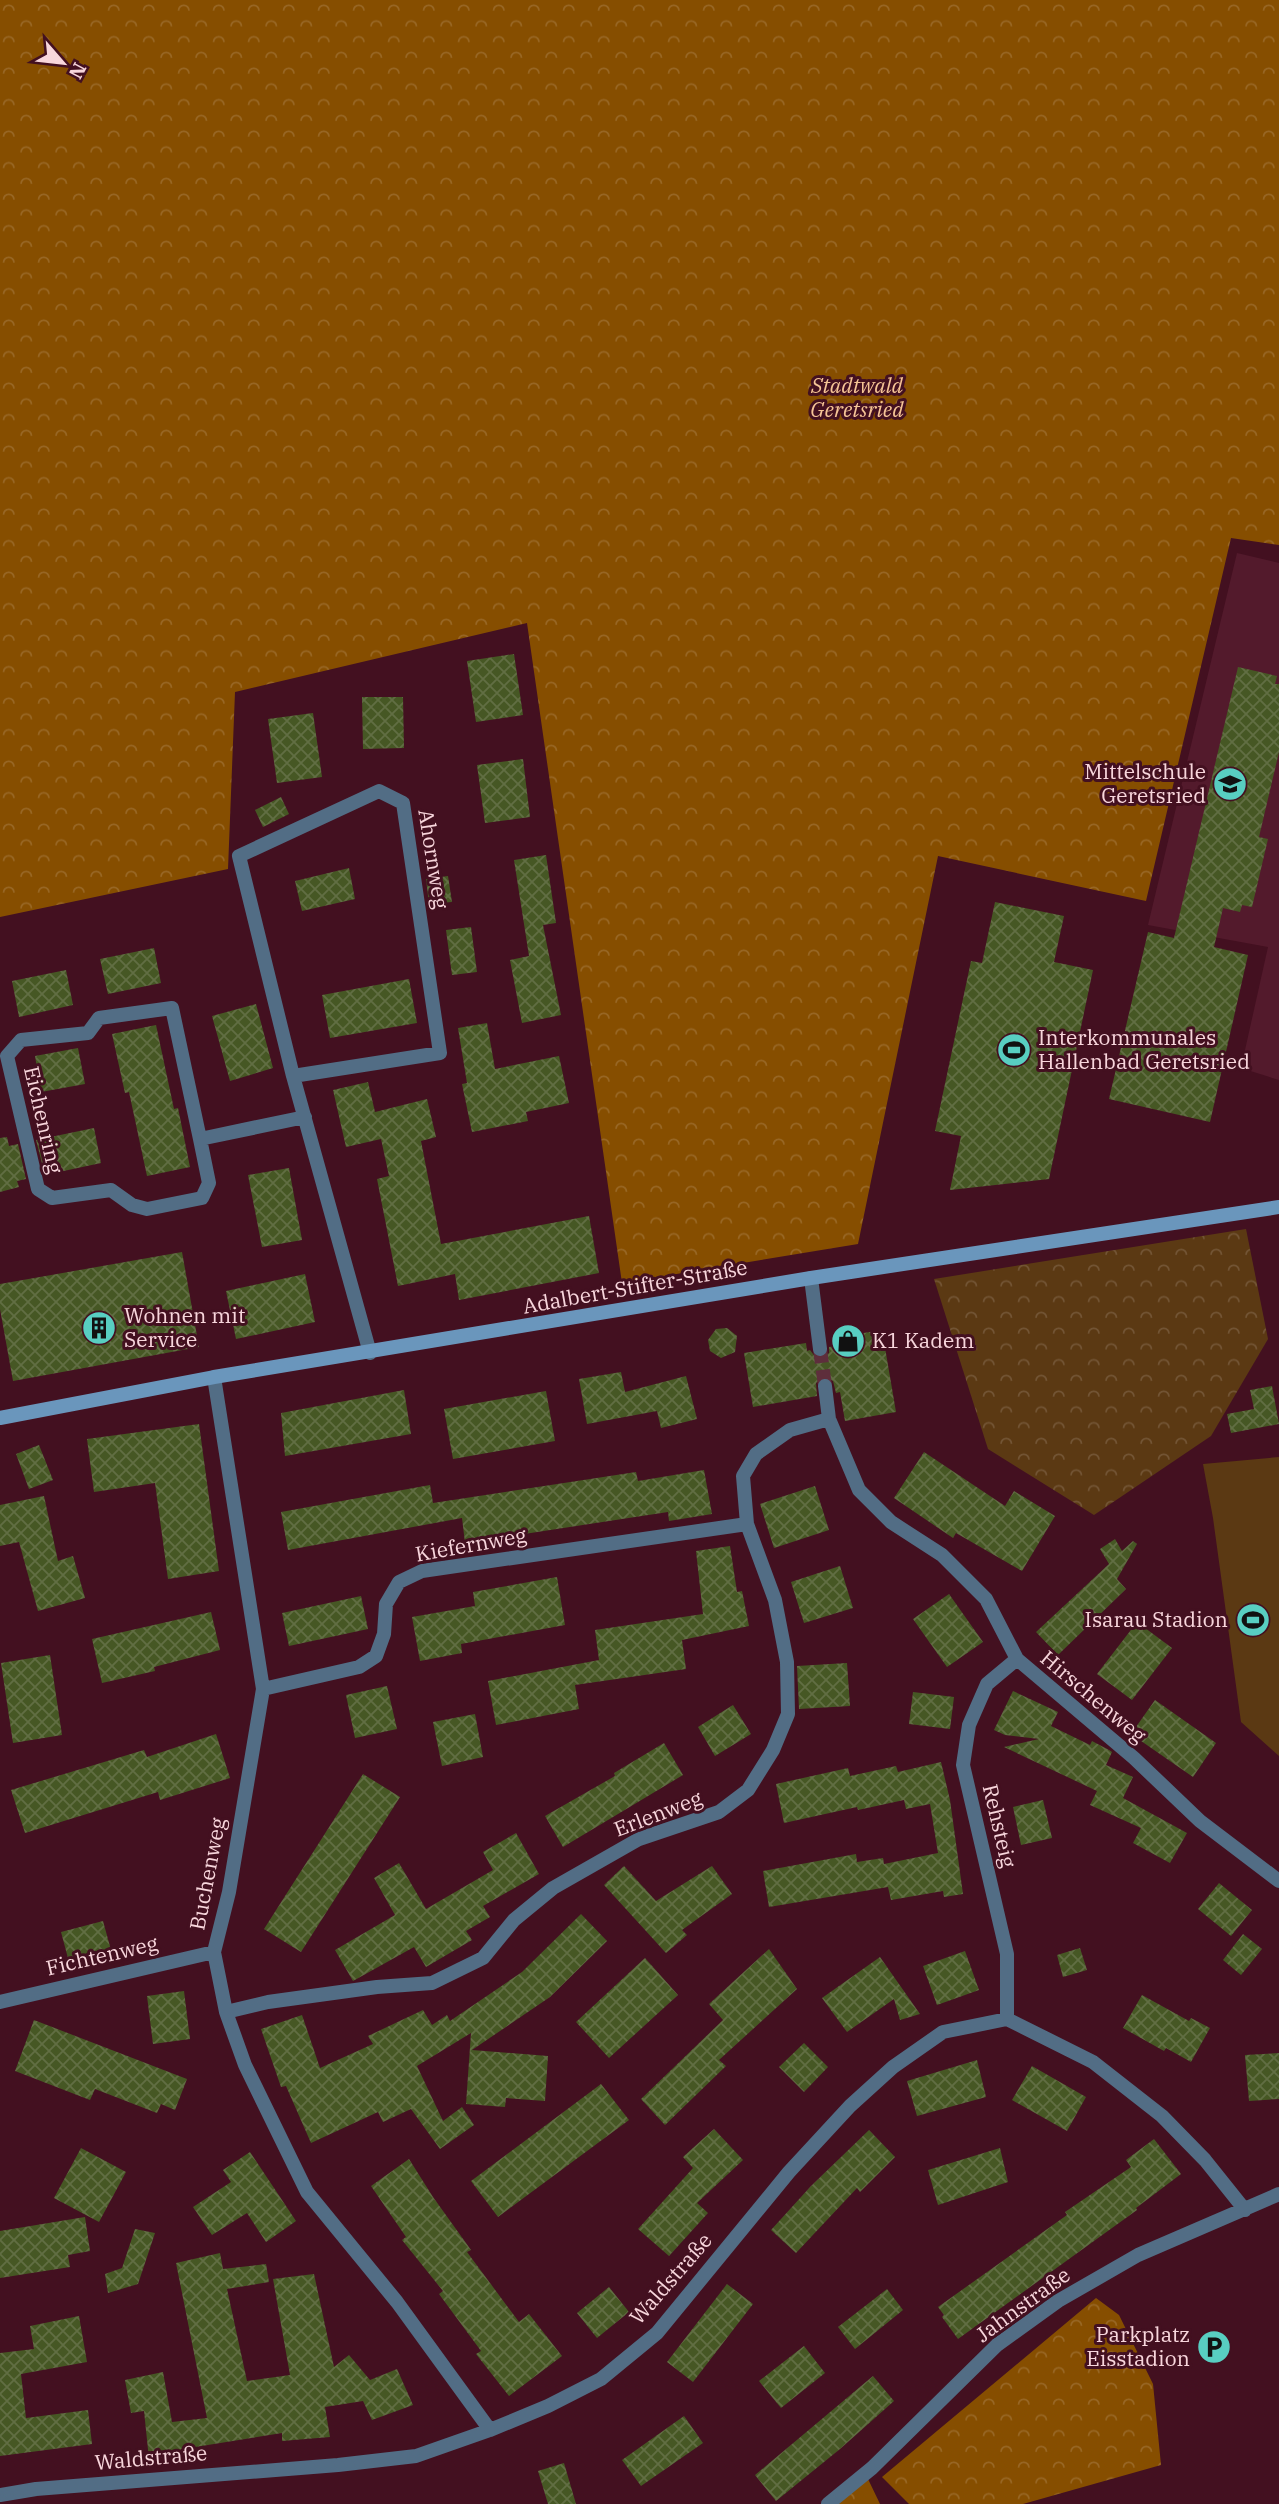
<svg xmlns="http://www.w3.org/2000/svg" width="1279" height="2504" viewBox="0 0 1279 2504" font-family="'IBM Plex Serif',serif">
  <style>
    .built { fill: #531a2c }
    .forest { fill: url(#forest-crowns) }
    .park { fill: url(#park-crowns) }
    .garden { fill: #5b3913 }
    .building { fill: url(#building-cross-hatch) }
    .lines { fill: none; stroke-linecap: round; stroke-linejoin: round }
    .street-tunnel { stroke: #5e2e3c; stroke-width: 14; stroke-dasharray: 14 7; stroke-linecap: butt }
    .street { stroke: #526d85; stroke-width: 14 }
    .secondary { stroke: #6a96bc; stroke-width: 14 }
    .labels { text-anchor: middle; stroke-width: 6; stroke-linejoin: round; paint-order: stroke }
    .park-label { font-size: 21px; font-style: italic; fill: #f6c596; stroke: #431020 }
    .poi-label { font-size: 21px; fill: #f8d6dc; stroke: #431020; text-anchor: end }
    .street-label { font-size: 21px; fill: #f8d6dc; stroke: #431020 }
  </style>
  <defs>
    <pattern id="forest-crowns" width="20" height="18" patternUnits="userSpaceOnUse" patternTransform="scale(1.75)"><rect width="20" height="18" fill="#864e00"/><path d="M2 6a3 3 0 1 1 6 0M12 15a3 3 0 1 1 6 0" fill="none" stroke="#986725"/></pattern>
    <pattern id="park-crowns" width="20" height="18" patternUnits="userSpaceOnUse" patternTransform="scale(1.75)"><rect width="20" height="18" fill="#5b3913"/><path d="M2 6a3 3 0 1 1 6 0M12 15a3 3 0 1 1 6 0" fill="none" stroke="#735535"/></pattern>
    <pattern id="building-cross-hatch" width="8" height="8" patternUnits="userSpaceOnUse" patternTransform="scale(1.75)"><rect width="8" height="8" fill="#465724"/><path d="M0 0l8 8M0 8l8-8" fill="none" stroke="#616e43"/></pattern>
  </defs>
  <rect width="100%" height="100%" fill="#431020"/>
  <path class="built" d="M1237 553 1279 563V1080L1241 1068 1268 947 1148 925Z"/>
  <path class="forest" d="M0 0H1279V545L1231 538 1146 901 938 856 858 1244 622 1283 527 623 235 692 228 869 0 917Z
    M1096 2298 1119 2315 1153 2384 1161 2465 1023 2504H909L882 2477Z
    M868 2479 880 2504H836Z"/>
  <path class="park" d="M1246 1229 1268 1339 1211 1436 1094 1515 988 1449 934 1279Z"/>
  <path class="garden" d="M1279 1457V1756L1241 1722 1213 1518 1203 1464Z"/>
  <path class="building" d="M514 654 523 715 476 722 467 661Z
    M1238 667 1277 676 1275 684H1279V752L1259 837 1268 839 1252 907 1242 905 1240 912 1223 908 1214 947 1248 955 1210 1122 1109 1099 1148 932 1174 938Z
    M362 697H403L404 748 363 749Z
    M313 713 322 777 277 783 268 719Z
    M523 759 530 817 485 823 477 765Z
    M281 797 289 814 263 827 255 810Z
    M546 855 556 923 543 925 561 1015 522 1023 510 960 529 956 514 860Z
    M349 868 355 899 302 911 295 881Z
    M448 876 452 902 429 904 426 879Z
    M995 902 1064 916 1054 962 1093 970 1049 1179 950 1190 961 1136 935 1131 971 961 982 963Z
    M471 927 477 972 452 975 446 930Z
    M154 948 161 983 108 994 100 959Z
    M66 970 73 1005 19 1017 12 981Z
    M409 979 417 1023 330 1038 322 995Z
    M256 1004 273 1068 230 1081 212 1016Z
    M487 1023 495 1069 559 1056 569 1103 526 1112 528 1121 472 1132 462 1084 467 1083 458 1028Z
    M156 1025 174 1109 178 1108 190 1167 147 1176 129 1092 125 1093 112 1034Z
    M78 1048 85 1084 41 1092 35 1056Z
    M368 1082 375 1112 427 1099 436 1137 421 1141 441 1244 589 1216 599 1273 459 1300 455 1274 398 1286 377 1179 389 1176 381 1139 346 1147 333 1090Z
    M94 1128 101 1163 45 1175 36 1140Z
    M7 1137 9 1146 18 1144 26 1179 17 1181 19 1187 0 1192V1138Z
    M289 1168 302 1240 262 1247 248 1175Z
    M182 1252 199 1347 13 1381 0 1309V1284Z
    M305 1274 315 1322 236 1339 226 1291Z
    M727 1328 737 1336 735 1352 721 1358 710 1351 708 1340 716 1329Z
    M882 1330 896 1412 845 1421 840 1392 836 1393 833 1381 825 1376 816 1383 817 1396 753 1407 744 1353 806 1343 807 1351 810 1350 816 1358H822L829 1353V1347L841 1345 839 1337Z
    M621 1372 625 1392 686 1376 697 1419 661 1428 657 1411 587 1424 579 1379Z
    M1272 1386 1279 1424 1231 1433 1227 1414 1254 1409 1250 1390Z
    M404 1390 411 1434 285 1456 281 1413Z
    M546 1391 555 1441 453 1459 444 1409Z
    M199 1424 219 1571 168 1579 155 1483 94 1492 87 1439Z
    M39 1445 53 1480 29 1489 16 1454Z
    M924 1452 1005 1506 1014 1491 1055 1516 1022 1571 956 1533 953 1538 894 1498Z
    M704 1470 712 1514 669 1521 668 1512 465 1543 462 1518 288 1550 281 1512 430 1485 433 1503 636 1472 638 1481Z
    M815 1486 829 1530 774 1548 760 1504Z
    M44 1496 58 1561 73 1556 85 1598 38 1611 19 1542 0 1546V1505Z
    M1115 1539 1122 1551 1133 1541 1137 1544 1117 1579 1126 1589 1058 1655 1036 1632 1109 1564 1100 1549Z
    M730 1546 737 1592 742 1591 749 1626 682 1640 686 1669 575 1685 579 1709 496 1725 488 1681 599 1660 595 1630 703 1614 696 1551Z
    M840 1566 853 1608 804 1623 791 1582Z
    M557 1577 565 1625 461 1644 462 1653 420 1661 412 1617 475 1606 473 1592Z
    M949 1594 983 1642 947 1667 913 1619Z
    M361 1596 368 1629 289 1646 282 1613Z
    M211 1612 220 1650 154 1667 155 1671 102 1683 92 1639Z
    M1137 1622 1172 1648 1132 1700 1097 1674Z
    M50 1655 62 1735 13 1743 1 1663Z
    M847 1663 850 1706 799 1709 797 1666Z
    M387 1686 397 1729 355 1738 346 1695Z
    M1013 1691 1058 1712 1051 1726 1090 1745 1092 1741 1109 1750 1112 1752 1106 1765 1133 1777 1123 1798 1187 1833 1170 1863 1133 1843 1141 1828 1090 1805 1097 1791 1004 1747 1039 1739 1005 1735 994 1730Z
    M913 1692 954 1697 950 1729 909 1724Z
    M1155 1700 1216 1743 1193 1777 1131 1734Z
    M733 1705 751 1734 715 1756 698 1727Z
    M475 1714 483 1757 442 1766 433 1722Z
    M216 1734 230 1778 160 1800 158 1792 25 1833 11 1790 144 1750 147 1757Z
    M664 1743 683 1775 563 1847 545 1816 615 1776 614 1773Z
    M941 1762 950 1800 963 1894 944 1897 943 1891 891 1900 888 1887 769 1907 763 1871 856 1854 857 1862 883 1858 884 1864 938 1853 930 1804 906 1809 904 1800 858 1810 857 1807 784 1823 776 1784 848 1768 850 1776 896 1766 898 1772Z
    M363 1774 400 1797 301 1952 264 1929Z
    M1043 1800 1052 1838 1021 1845 1013 1807Z
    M516 1833 539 1874 483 1906 490 1917 466 1931 472 1940 426 1967 414 1947 353 1981 335 1950 395 1915 374 1878 399 1863 426 1909 493 1870 483 1852Z
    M624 1866 656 1901 712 1866 732 1894 682 1930 687 1935 666 1953 604 1885Z
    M1219 1883 1252 1910 1231 1936 1198 1909Z
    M581 1914 607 1941 550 1997 472 2050 548 2056 545 2101 506 2098 505 2107 466 2104 471 2033 417 2066 443 2121 462 2107 474 2125 440 2149 411 2109 383 2122 378 2112 311 2143 286 2086 281 2087 261 2029 302 2015 320 2068 373 2044 368 2036 423 2010 432 2025 447 2015 450 2021 522 1972Z
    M103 1921 111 1950 69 1962 61 1932Z
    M1243 1934 1262 1949 1241 1975 1223 1960Z
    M1080 1948 1087 1970 1063 1977 1057 1955Z
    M769 1949 797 1989 719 2060 726 2066 665 2125 641 2099 723 2020 709 2004Z
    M965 1951 979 1990 937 2005 923 1966Z
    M880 1957 920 2014 900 2020 894 1999 847 2032 822 1998Z
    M645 1958 678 1995 609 2058 576 2022Z
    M184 1991 190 2039 153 2044 147 1996Z
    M1142 1995 1189 2021 1191 2018 1210 2028 1191 2062 1166 2048 1164 2051 1123 2028Z
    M34 2020 187 2079 175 2110 161 2104 157 2113 95 2089 90 2100 15 2071Z
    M804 2043 828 2067 804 2092 779 2067Z
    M1279 2053V2099L1249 2101 1245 2055Z
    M977 2060 986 2097 917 2116 907 2081Z
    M1032 2066 1086 2097 1067 2131 1012 2100Z
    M601 2084 629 2120 498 2217 471 2181Z
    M714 2129 743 2160 697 2203 708 2213 669 2256 638 2229 693 2168 683 2157Z
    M869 2130 895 2157 860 2192 857 2188 796 2253 771 2230 811 2186Z
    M1154 2139 1181 2174 1136 2208 1137 2210 958 2339 942 2317 944 2315 938 2307 1067 2215 1065 2212 1131 2167 1126 2160Z
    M81 2148 126 2172 99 2222 54 2198Z
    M1000 2148 1008 2182 938 2205 928 2170Z
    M250 2152 296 2221 266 2242 247 2213 212 2235 193 2207 231 2182 223 2170Z
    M409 2159 433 2197 471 2250 467 2252 519 2322 529 2314 562 2356 509 2396 476 2354 481 2351 439 2294 443 2291 402 2240 406 2237 371 2186Z
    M85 2217 90 2251 68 2255 70 2267 0 2278V2231Z
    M135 2229 155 2233 138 2284 108 2293 105 2274 122 2268Z
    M220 2253 223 2269 266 2264 269 2282 227 2289 247 2381 290 2375 273 2279 314 2274 334 2367 349 2355 370 2380 397 2369 413 2405 372 2420 363 2401 325 2407 330 2437 282 2441V2433L183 2449 184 2455 149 2459 144 2411 131 2413 125 2380 163 2372 172 2422 207 2418 176 2263Z
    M727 2284 753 2304 693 2382 667 2362Z
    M609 2287 629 2312 597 2338 577 2313Z
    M887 2289 903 2310 855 2349 838 2327Z
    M79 2316 87 2362 21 2374 26 2418 88 2410 92 2444 0 2456V2353L34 2349 30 2326Z
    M804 2346 825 2373 781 2408 759 2381Z
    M873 2376 894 2401 840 2449 776 2501 755 2475Z
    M684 2416 703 2443 641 2486 622 2460Z
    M564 2463 576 2504H548L538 2471Z"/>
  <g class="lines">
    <path class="street-tunnel" d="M820 1349 825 1386"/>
    <path class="street" d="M293 1076 440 1053 403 803 379 791 239 856 293 1076 370 1353
      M200 1139 209 1183 202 1198 147 1209 132 1205 111 1190 52 1198 38 1189 7 1056 21 1040 88 1033 99 1018 172 1008 200 1139 305 1117
      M811 1278 820 1349
      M214 1377 263 1689 229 1892 214 1952 226 2012 245 2065 307 2192 397 2302 490 2430
      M825 1386 829 1419 859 1490 891 1522 942 1555 986 1599 1017 1659 1134 1758 1200 1821 1279 1881
      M263 1689 359 1667 376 1656 384 1634 386 1604 399 1582 422 1571 747 1524
      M0 2002 214 1952
      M226 2012 268 2002 377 1987 432 1983 483 1958 514 1920 553 1888 639 1839 719 1812 748 1790 773 1750 788 1714 787 1662 775 1600 747 1524 743 1476 756 1454 790 1430 829 1419
      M1007 2019V1954L963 1765 969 1725 987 1684 1017 1659
      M0 2495 36 2489 338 2465 416 2456 490 2430 548 2406 601 2379 657 2333 789 2172 850 2106 893 2067 943 2032 1007 2019 1093 2062 1162 2116 1205 2160 1245 2210
      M828 2504 872 2468 997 2345 1058 2301 1138 2255 1279 2194"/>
    <path class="secondary" d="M0 1418 214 1377 811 1278 1279 1207"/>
  </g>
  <defs>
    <g id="school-disc" transform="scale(1.75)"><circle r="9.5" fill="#58cec1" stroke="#431020"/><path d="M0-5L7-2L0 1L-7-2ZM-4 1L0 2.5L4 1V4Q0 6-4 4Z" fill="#111"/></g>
    <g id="stadium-disc" transform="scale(1.75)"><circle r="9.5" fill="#58cec1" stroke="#431020"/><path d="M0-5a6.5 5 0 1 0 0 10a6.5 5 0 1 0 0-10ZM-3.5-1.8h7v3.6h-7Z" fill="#111"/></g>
    <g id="building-disc" transform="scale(1.75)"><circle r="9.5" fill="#58cec1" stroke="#431020"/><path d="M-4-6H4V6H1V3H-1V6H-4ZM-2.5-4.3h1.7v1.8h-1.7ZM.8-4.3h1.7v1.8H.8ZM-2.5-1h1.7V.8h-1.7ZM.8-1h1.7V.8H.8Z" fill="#111"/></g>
    <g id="shop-disc" transform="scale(1.75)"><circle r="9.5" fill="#58cec1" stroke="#431020"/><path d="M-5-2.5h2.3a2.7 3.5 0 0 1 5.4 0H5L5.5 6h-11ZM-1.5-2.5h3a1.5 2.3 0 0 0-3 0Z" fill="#111"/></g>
    <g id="parking-disc" transform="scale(1.75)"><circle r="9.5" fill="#58cec1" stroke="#431020"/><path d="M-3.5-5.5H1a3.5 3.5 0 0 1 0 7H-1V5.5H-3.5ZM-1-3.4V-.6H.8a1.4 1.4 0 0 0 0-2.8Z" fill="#111"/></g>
  </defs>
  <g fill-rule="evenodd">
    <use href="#school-disc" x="1230" y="784"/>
    <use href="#stadium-disc" x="1014" y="1050"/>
    <use href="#building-disc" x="99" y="1328"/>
    <use href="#shop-disc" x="848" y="1341"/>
    <use href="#stadium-disc" x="1253" y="1620"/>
    <use href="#parking-disc" x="1214" y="2347"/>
  </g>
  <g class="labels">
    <g class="park-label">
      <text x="857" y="393">Stadtwald<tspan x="857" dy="24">Geretsried</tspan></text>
    </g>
    <g class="poi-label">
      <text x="1206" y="779">Mittelschule<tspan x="1206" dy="24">Geretsried</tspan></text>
      <text x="1038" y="1045" text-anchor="start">Interkommunales<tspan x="1038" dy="24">Hallenbad Geretsried</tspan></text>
      <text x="124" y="1323" text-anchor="start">Wohnen mit<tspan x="124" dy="24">Service</tspan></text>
      <text x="872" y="1348" text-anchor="start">K1 Kadem</text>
      <text x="1228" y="1627">Isarau Stadion</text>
      <text x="1190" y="2342">Parkplatz<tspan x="1190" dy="24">Eisstadion</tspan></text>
    </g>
    <g class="street-label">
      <text transform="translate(433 859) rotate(81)" y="7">Ahornweg</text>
      <text transform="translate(43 1120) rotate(77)" y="7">Eichenring</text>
      <text transform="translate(635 1287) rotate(-10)" y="7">Adalbert-Stifter-Straße</text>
      <text transform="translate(471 1545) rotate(-10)" y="7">Kiefernweg</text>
      <text transform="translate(1093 1697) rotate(40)" y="7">Hirschenweg</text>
      <text transform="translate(658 1814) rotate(-21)" y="7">Erlenweg</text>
      <text transform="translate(999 1826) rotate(77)" y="7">Rehsteig</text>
      <text transform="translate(208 1874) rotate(-79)" y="7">Buchenweg</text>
      <text transform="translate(102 1956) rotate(-13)" y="7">Fichtenweg</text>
      <text transform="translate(671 2279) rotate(-49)" y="7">Waldstraße</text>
      <text transform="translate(1023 2305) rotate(-36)" y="7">Jahnstraße</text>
      <text transform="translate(151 2458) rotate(-5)" y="7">Waldstraße</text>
    </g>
  </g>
  <g transform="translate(63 63) rotate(118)" stroke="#431020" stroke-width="5" paint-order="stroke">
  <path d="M0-5L12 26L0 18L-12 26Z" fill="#f8d6dc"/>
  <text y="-10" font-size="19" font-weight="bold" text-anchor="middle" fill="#f8d6dc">N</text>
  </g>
</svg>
